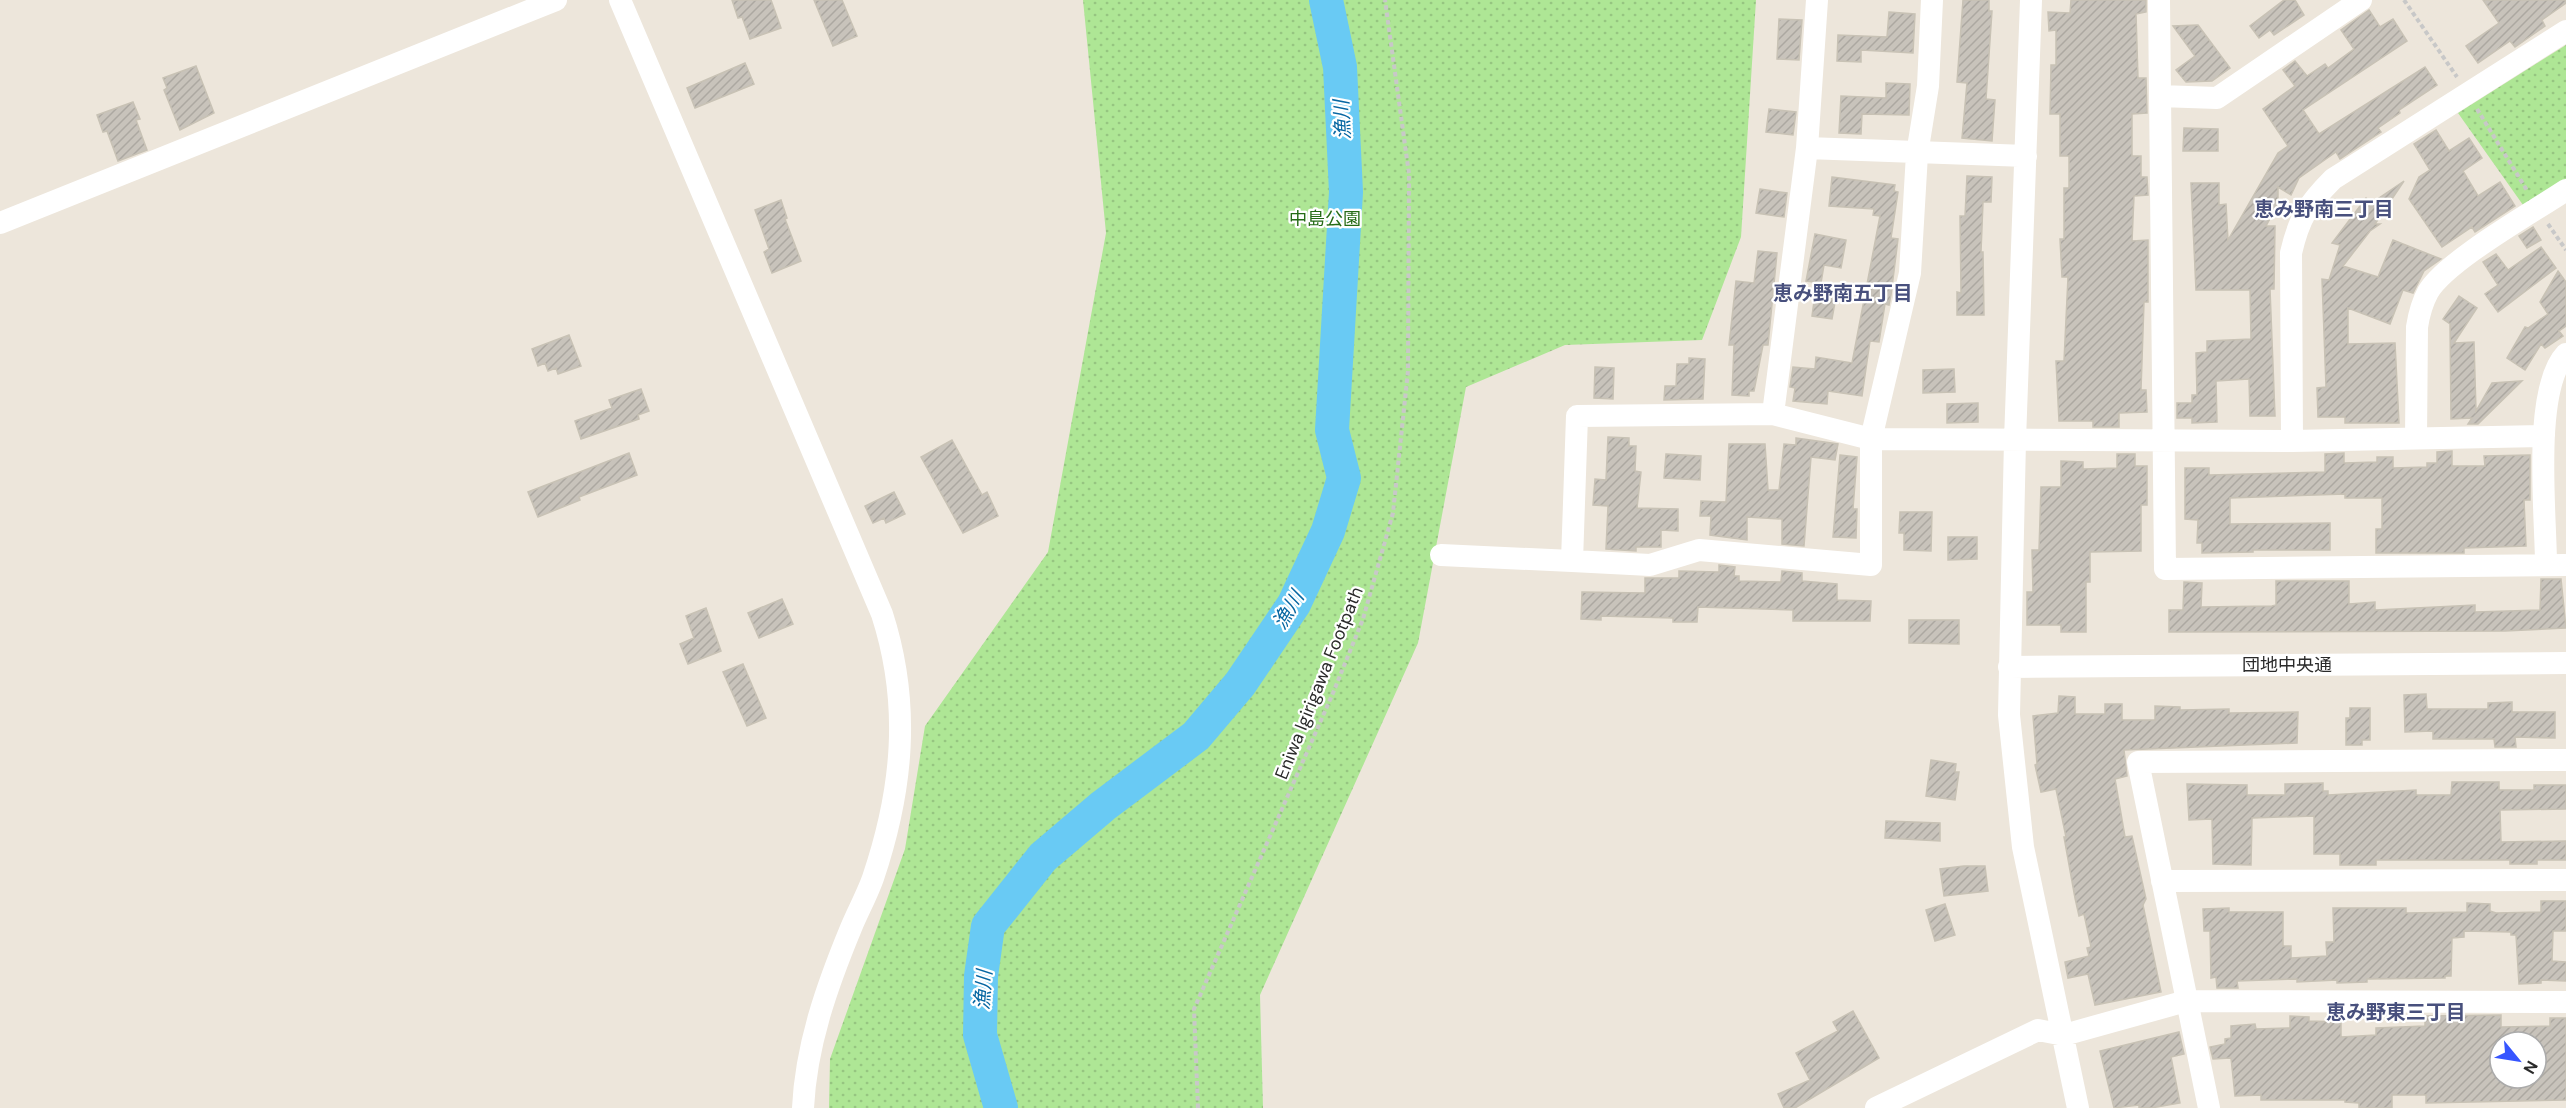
<svg xmlns="http://www.w3.org/2000/svg" width="2566" height="1108" viewBox="0 0 2566 1108" font-family="'DM Sans','Noto Sans JP',sans-serif">
  <style>
    .grass { fill: url(#grass-dots) }
    .lines { fill: none; stroke-linecap: round; stroke-linejoin: round }
    .river { stroke: #69caf4; stroke-width: 34 }
    .building { fill: url(#building-hatch); stroke: #c8c2b5; stroke-width: 1.5; fill-rule: evenodd }
    .path { stroke: #c8c8c8; stroke-width: 4; stroke-dasharray: 4.5 3; stroke-linecap: butt }
    .minor { stroke: #fff; stroke-width: 22 }
    .labels { text-anchor: middle; stroke-width: 4.5; stroke-linejoin: round; paint-order: stroke }
    .park-label { font-size: 18px; fill: #256b16; stroke: #fff }
    .street-label { font-size: 18px; fill: #2a2a2a; stroke: #fff }
    .water-label { font-size: 20px; font-style: italic; fill: #0767a2; stroke: #fff }
    .neighbourhood-label { font-size: 20px; font-weight: bold; fill: #48507d; stroke: #fff }
  </style>
  <defs>
    <pattern id="grass-dots" width="8" height="8" patternUnits="userSpaceOnUse" patternTransform="scale(1.5)"><rect width="8" height="8" fill="#aee695"/><path d="M2 2h.1M6 6h.1" fill="none" stroke="#96c581" stroke-width="1.8" stroke-linecap="round"/></pattern>
    <pattern id="building-hatch" width="6" height="6" patternUnits="userSpaceOnUse" patternTransform="scale(1.5)"><rect width="6" height="6" fill="#c8c3bb"/><path d="M-1 1l2-2M0 6l6-6M5 7l2-2" fill="none" stroke="#aca8a1"/></pattern>
  </defs>
  <rect width="100%" height="100%" fill="#ede6db"/>
  <path class="grass" d="M1083 0H1756L1741 237 1702 340 1565 345 1466 387 1418 643 1260 995 1263 1108H829L830 1059 905 849 925 726 1048 552 1106 233Z
    M2566 45V179L2523 205 2458 113Z"/>
  <g class="lines">
    <path class="river" d="M1001 1108 980 1035 981 976 988 926 1043 857 1103 806 1196 736 1240 684 1294 604 1328 531 1344 478 1332 430 1346 192 1340 67 1326 0"/>
  </g>
  <path class="building" d="M732 0H771L781 28 750 39 742 17 738 18Z
    M814 0H842L857 36 833 46Z
    M1963 0H1989V11H1992L1986 99 1995 100 1992 141 1962 138 1967 83 1957 82Z
    M2071 0H2146V12L2136 14 2138 78H2146L2147 113 2132 114V156H2141V177H2147L2148 195 2134 196 2132 241 2148 240V302H2144L2141 390H2146L2147 412 2119 413V427H2093V421H2059L2056 361H2064L2068 277H2062L2060 239H2064V188H2069V156H2060V114H2050L2051 65H2056V30L2049 31 2048 12 2070 13Z
    M2284 0H2295L2304 15 2274 35 2270 30 2259 38 2250 26Z
    M2483 0H2566V3L2542 20 2545 26 2515 47 2510 41 2478 63 2466 46 2499 23Z
    M2369 10 2380 27 2393 19 2407 41 2303 110 2319 134 2425 67 2437 85 2399 110 2400 113 2378 128 2381 132 2375 136 2340 159 2336 152 2299 178 2291 195 2278 187V204L2266 226H2275L2274 289H2270L2275 416H2250L2249 379 2216 381 2217 422 2192 423V418H2177V403H2192V395H2197L2196 353 2207 352V341L2251 339 2250 290H2196L2191 183H2219V205L2226 204 2228 240 2278 153 2288 146 2263 109 2295 86 2283 70 2295 61 2307 76 2325 64 2328 68 2354 49 2341 30Z
    M1889 12 1915 14 1913 53 1861 50V62L1837 61 1838 35 1887 37Z
    M1779 19 1802 20 1799 60 1777 59Z
    M2198 25 2230 68 2212 81 2186 82 2176 70 2195 56 2173 26Z
    M745 63 754 84 695 108 687 88Z
    M196 66 214 113 180 130 164 90 167 88 163 78Z
    M1886 83 1910 84 1909 115 1862 114 1861 134 1839 133 1841 96 1886 98Z
    M133 102 140 119 136 120 147 150 118 161 107 131 103 132 97 115Z
    M1769 109 1796 112 1793 135 1766 132Z
    M2184 128 2218 129V151H2183Z
    M2436 130 2449 151 2469 138 2482 158 2463 171 2478 196 2500 182 2515 206 2475 232 2472 227 2442 247 2409 199 2419 177 2430 170 2414 144Z
    M1967 176 1992 177 1991 202H1983L1981 252H1983L1984 315H1957V292L1961 293 1960 216H1965Z
    M1832 177 1895 185 1894 191 1898 192 1891 238 1898 239 1891 295 1889 305 1885 304 1879 342 1870 341 1862 396 1828 391 1827 404 1793 401 1795 388 1790 387 1793 367 1815 369 1816 357 1852 363 1880 216 1873 215 1874 209 1829 206Z
    M2404 181 2375 224H2380L2370 231 2343 266 2378 277 2393 240 2441 259 2424 271 2413 293 2403 290 2390 324 2348 308V344L2395 343 2399 423H2345V417H2318L2317 388 2326 387 2322 279 2329 280 2340 245 2332 243 2366 198 2370 204Z
    M1760 189 1787 193 1784 217 1756 213Z
    M781 200 787 218 785 219 801 261 772 273 764 252 769 249 755 210Z
    M2533 227 2541 240 2527 248 2519 236Z
    M1815 234 1846 240 1841 268 1824 265 1821 283 1806 281Z
    M2541 247 2556 268 2498 312 2485 294 2498 285 2483 262 2496 254 2508 270Z
    M1758 251 1777 253 1768 345H1763L1754 391H1749V396L1732 395 1734 345H1729L1736 281 1754 283Z
    M2558 271 2566 282V326L2559 331 2563 336 2545 348 2541 344 2525 370 2507 358 2525 327 2528 328 2548 314 2540 302Z
    M1815 294 1836 297 1832 319 1812 316Z
    M2459 296 2477 308 2454 343 2474 342 2476 411 2492 383 2522 381 2478 424H2468L2472 418 2451 419 2450 324 2443 319Z
    M569 335 581 366 558 374 556 368 548 371 545 363 538 366 532 349Z
    M1689 358 1705 359 1703 399 1664 400 1665 386H1676L1677 364H1689Z
    M1595 367 1614 368 1613 399 1594 398Z
    M1954 369 1955 392 1923 393V370Z
    M641 389 649 411 638 415 639 419 581 439 575 421 612 408 609 400Z
    M1978 403V422L1947 423V404Z
    M1608 437 1629 438V446H1636L1635 471 1641 472 1637 508 1678 509V531L1661 530V547H1636V551L1606 549 1608 506 1593 505 1595 479 1606 480Z
    M1796 438 1838 444 1835 460 1811 457 1804 546 1782 544V519L1747 517V540L1710 535 1711 516H1700L1701 501 1726 502 1729 444H1765L1768 490H1779L1784 444 1796 445Z
    M952 440 982 495 987 492 998 516 963 533 921 457Z
    M2452 451V466H2485L2484 456 2530 455V500H2524L2526 546 2464 548V553H2376V529H2382V498H2345V494L2230 498V524L2330 523V550H2253V552L2202 553V543H2197L2198 520 2185 519V468H2209V475L2325 472V454L2344 453V463L2377 462V457H2393V468L2427 467V463H2437V452Z
    M629 453 637 475 579 497 580 500 538 517 528 492Z
    M1666 454 1701 456 1700 480 1664 478Z
    M2117 454H2135V466H2147V505H2141V551L2090 552V582H2086V632H2061V625H2027V592H2033L2032 550H2039L2041 487H2061V461L2083 462V469L2117 468Z
    M1840 455 1857 457 1853 509H1857L1856 538 1833 537Z
    M894 492 905 514 886 523 884 518 873 523 865 506Z
    M1900 512H1932L1931 551 1904 550V533H1899Z
    M1948 537H1977V559L1948 560Z
    M1719 565 1735 567 1734 576H1739V581L1781 582 1782 571 1802 573V581L1837 584V600L1871 601 1870 621H1793V610L1698 607 1697 622H1673V618L1601 616V620L1581 619 1582 592 1645 593V578H1679V571L1719 572Z
    M2541 579H2561L2566 628 2505 631 2169 632V610H2183L2184 582 2202 583 2201 607 2272 606 2276 605V581H2349V604L2375 602V610L2475 605V612L2540 610Z
    M782 599 793 624 759 638 748 613Z
    M706 608 721 651 688 664 680 644 694 638 686 616Z
    M1909 620H1959V644L1909 643Z
    M743 664 766 718 747 726 723 672Z
    M2426 694 2427 709H2488V703L2512 702V712H2555V738L2515 737 2516 747H2495L2494 739H2433V731L2405 732 2404 695Z
    M2059 696 2075 697V714H2105V704H2122V720H2155V706L2180 707V710L2229 709V713L2298 712 2297 743 2124 750 2127 776 2115 779 2125 837 2132 836 2146 899 2143 905 2161 992 2095 1005 2088 974 2068 978 2065 962 2089 956 2087 948 2091 947 2084 914 2079 916 2075 898 2064 837H2066L2056 789 2041 792 2035 765 2037 764 2033 716 2058 713Z
    M2350 708H2370V740H2362V745H2346V718H2350Z
    M1931 760 1956 764 1955 772H1959L1955 800 1926 796Z
    M2452 782H2499V790H2534V785H2566V809L2500 810 2501 842 2566 841V860H2537V864H2510V860H2376V865H2340V854H2314V816L2252 818 2251 865 2213 864 2212 819 2189 820 2187 784 2247 785V795H2285V784L2323 783V791H2328V795L2416 790V795H2451Z
    M1886 821 1940 823V841L1885 838Z
    M1964 866H1985L1988 891 1944 896 1940 869Z
    M2541 901H2566V931H2553L2552 961 2566 962V981L2541 980V983L2519 984 2516 935H2511V932L2464 931V937L2452 938 2451 976H2445V978L2367 979V982L2337 983V980L2297 982V979L2237 981 2238 988H2217L2216 977 2211 978 2210 931H2204L2203 909 2229 908V912H2283V946H2291V958L2327 956 2326 942H2334L2333 908H2406V913L2467 912V903L2490 904V911L2496 913 2541 912Z
    M1945 904 1955 935 1935 941 1926 910Z
    M1853 1011 1879 1058 1795 1108H1784L1778 1094 1810 1080 1796 1053 1838 1031 1833 1022Z
    M2501 1015V1027L2550 1026V1018H2566V1100L2426 1103V1095H2392V1108H2359V1103L2345 1102V1100H2261V1095L2235 1096 2231 1058 2213 1059 2210 1047 2225 1044V1039L2231 1038V1026L2255 1024 2256 1029 2290 1028V1016L2309 1017V1021L2341 1022V1037L2376 1035V1028L2425 1026V1016ZM2500 1042H2536V1078H2500Z
    M2179 1032 2184 1054 2171 1057 2180 1103 2151 1108H2139V1105L2114 1108 2100 1051Z"/>
  <g class="lines">
    <path class="path" d="M2404 0 2457 77
      M2477 109 2528 192
      M2548 224 2566 250
      M1198 1108 1194 1009 1333 693 1363 619 1393 513 1408 371 1409 174 1385 0"/>
    <path class="minor" d="M620 0 882 614C911 704 903 789 873 878 867 895 858 911 851 928 827 986 806 1045 803 1108
      M1932 0 1928 86 1917 154 1910 273 1871 439V565L1699 550 1650 565 1572 561 1577 416 1773 414 1871 439 2292 441 2544 436
      M2031 0 2015 440 2009 715 2023 847 2078 1108
      M2159 0 2165 569 2566 565
      M2160 96 2217 98 2361 0
      M1807 148 2026 156
      M0 223 556 0
      M1773 414 1807 148 1817 0
      M2416 438 2417 327C2419 314 2422 303 2428 292 2446 261 2533 212 2566 190
      M2292 441 2291 253C2299 218 2308 204 2333 179L2566 31
      M1441 555 1572 561
      M2546 565C2546 516 2532 389 2566 354
      M2009 667 2566 663
      M2162 881 2566 880
      M1876 1108 2038 1030 2064 1035 2186 1001 2566 1002
      M2209 1108 2138 762 2566 760"/>
  </g>
  <g class="labels">
    <g class="park-label">
      <text x="1325" y="225">中島公園</text>
    </g>
    <g class="street-label">
      <text x="2287" y="671">団地中央通</text>
      <text transform="translate(1319 683) rotate(-68)" y="6">Eniwa Igirigawa Footpath</text>
    </g>
    <g class="water-label">
      <text transform="translate(1342 120) rotate(-93)" y="7">漁川</text>
      <text transform="translate(1288 610) rotate(-59)" y="7">漁川</text>
      <text transform="translate(983 990) rotate(-86)" y="7">漁川</text>
    </g>
    <g class="neighbourhood-label">
      <text x="2324" y="216">恵み野南三丁目</text>
      <text x="1843" y="300">恵み野南五丁目</text>
      <text x="2396" y="1019">恵み野東三丁目</text>
    </g>
  </g>
  <g transform="translate(2518 1060) rotate(120)"><circle r="28" fill="#ffffff" stroke="#aaaaaa" stroke-width="1.5"/>
  <path d="M0-4.5L10 22L0 15L-10 22Z" fill="#3655ff"/>
  <text y="-9" font-size="16" font-weight="bold" text-anchor="middle" fill="#2a2a2a">N</text>
  </g>
</svg>
